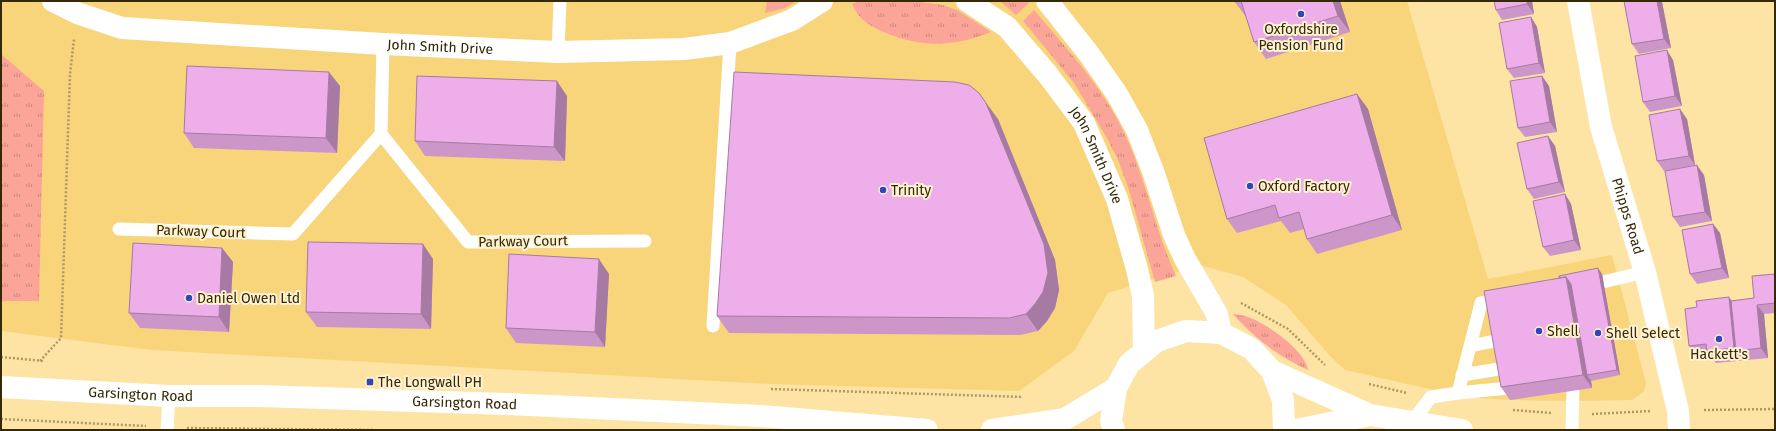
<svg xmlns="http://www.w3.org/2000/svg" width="1776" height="431" viewBox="0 0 1776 431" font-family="'Fira Sans',sans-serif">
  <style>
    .built { fill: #f8d57b }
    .grass { fill: url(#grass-tufts) }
    .garden { fill: #fba599 }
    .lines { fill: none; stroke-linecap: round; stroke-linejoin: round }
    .path { stroke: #ad9964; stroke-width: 2.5; stroke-dasharray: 2 2; stroke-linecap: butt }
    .lane { stroke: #fff; stroke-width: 13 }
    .street { stroke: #fff; stroke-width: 22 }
    .secondary { stroke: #fff; stroke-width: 22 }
    .wall { fill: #cc96c8 }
    .shaded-wall { fill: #a67aa3 }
    .building { fill: #edaee9; stroke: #a67aa3 }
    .poi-dot { fill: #2f48b9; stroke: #fff2d3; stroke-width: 1.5 }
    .labels { text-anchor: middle; stroke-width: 4; stroke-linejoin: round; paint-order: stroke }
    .poi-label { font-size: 14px; fill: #352804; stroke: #fff2d3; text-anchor: start }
    .street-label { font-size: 14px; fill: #352804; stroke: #fff2d3 }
  </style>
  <defs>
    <pattern id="grass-tufts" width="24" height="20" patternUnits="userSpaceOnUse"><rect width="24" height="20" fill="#fba599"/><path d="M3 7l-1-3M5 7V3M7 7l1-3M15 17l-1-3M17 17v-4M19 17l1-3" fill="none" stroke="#cc867b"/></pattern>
  </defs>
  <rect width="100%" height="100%" fill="#fde4a4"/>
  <path class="built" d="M1 1H1407L1488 279 1612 255 1646 383 1644 391 1632 400 1573 401 1510 400 1478 398 1443 392 1345 370 1330 356 1286 305 1243 277 1200 265 1108 293 1074 351 1019 391 769 384 152 350 1 331Z"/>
  <path class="grass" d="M860 1H913L943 5 957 10 991 32C954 47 922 48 886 33 871 27 858 19 852 4Z
    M1000 1H1028L1029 3 1016 15Z
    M1034 10C1069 51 1107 92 1128 141 1147 185 1156 232 1176 276L1155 282 1129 190 1118 160 1107 138 1074 83 1023 21Z
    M1 54 44 91 39 301H1Z
    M1233 314C1238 315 1244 315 1248 317 1266 323 1306 351 1308 370 1278 356 1255 339 1233 314Z"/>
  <path class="garden" d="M767 1H797L785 8 765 13Z"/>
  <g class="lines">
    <path class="path" d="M1241 303 1288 329 1325 365
      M1 357 44 361
      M40 361 61 338 70 74 74 39
      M1369 384 1407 393
      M771 389 1023 397
      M1513 410 1551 413
      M1704 410 1775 409
      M1592 414 1651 411
      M1 419 146 426
      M187 428 373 430"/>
    <path class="lane" d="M558 52 560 1
      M381 134 468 242 645 241
      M119 229 293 234 381 134 383 44
      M1603 282 1645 272
      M713 326 730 43
      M1470 346 1500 340
      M1462 375 1505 368
      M1458 393 1481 303 1504 299
      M1412 422 1431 397 1458 393 1508 388
      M167 430 169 396
      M1572 430 1573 390"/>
    <g class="street">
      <path id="s1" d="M53 1 77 13 122 28 383 44 558 52 684 49 730 43 792 20 822 1"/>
      <path id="s2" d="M967 1 1007 27 1048 75 1084 123 1117 199 1137 269 1143 296 1144 351"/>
      <path d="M1047 1 1089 54 1117 94 1137 130 1153 171 1174 235 1185 259 1217 314 1221 333"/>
      <path id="s3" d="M1578 1 1601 127 1645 272 1678 411 1679 430"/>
    </g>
    <g class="secondary">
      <path d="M1272 371 1370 415 1462 430"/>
      <path id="s4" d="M1 387 169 396H260L507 404 761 416 927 430"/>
      <path d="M992 430 1065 419 1116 388"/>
      <path d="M1114 430 1111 421 1116 388 1129 364 1157 341 1186 331 1221 333 1252 349 1272 371 1283 400 1284 430"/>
      <path d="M1296 430 1370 415"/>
    </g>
  </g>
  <path class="wall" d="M1234 1H1340L1350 32 1266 59 1254 42 1247 18Z
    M1532 1 1534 14 1502 20 1496 10Z
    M1624 1H1662V2L1671 48 1639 54 1632 44Z
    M1531 17 1537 27 1545 73 1514 78 1507 69Z
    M1673 60 1682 106 1650 112 1643 102Z
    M1542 76 1549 86 1557 132 1525 137 1518 128Z
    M340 86 337 153 194 148 184 133Z
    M1357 94 1368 109 1402 230 1317 254 1307 239 1304 229 1290 233 1281 221 1237 233 1227 219Z
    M567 96 565 161 425 156 415 141Z
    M998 119 1055 260 1059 290 1055 308 1047 321 1038 331 1020 335 729 333 717 316Z
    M1687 119 1695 165 1664 171 1657 161Z
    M1548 136 1555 146 1565 192 1534 199 1527 189Z
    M1704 175 1712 221 1680 227 1673 217Z
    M1565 194 1571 204 1581 250 1550 256 1543 247Z
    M1713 224 1720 233 1729 278 1697 284 1690 274Z
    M222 248 233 262 229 332 140 328 129 313Z
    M433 259 431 329 317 327 306 312Z
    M609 274 605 347 516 343 506 328Z
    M1602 274 1620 375 1591 381 1592 388 1510 400 1501 387Z
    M1775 274V313L1764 314 1768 358 1716 363 1711 357 1698 358 1689 346 1697 307 1729 297 1731 301 1754 298Z"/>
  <path class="shaded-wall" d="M1333 1H1340L1350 32 1338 16Z
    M1527 1H1532L1534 14 1527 4Z
    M1657 1H1662V2L1671 48 1664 39Z
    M1531 17 1537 27 1545 73 1539 63Z
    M1667 50 1673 60 1682 106 1675 96Z
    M329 72 340 86 337 153 326 138Z
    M1542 76 1549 86 1557 132 1550 122Z
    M557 81 567 96 565 161 554 147Z
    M979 93 998 119 1055 260 1059 290 1055 308 1047 321 1038 331 1026 314Z
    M1357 94 1368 109 1402 230 1392 215Z
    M1680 109 1687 119 1695 165 1689 156Z
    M1548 136 1555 146 1565 192 1559 182Z
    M1697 165 1704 175 1712 221 1705 212Z
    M1565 194 1571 204 1581 250 1574 240Z
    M1713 224 1720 233 1729 278 1722 268Z
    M423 244 433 259 431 329 421 314Z
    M222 248 233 262 229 332 219 317Z
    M599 259 609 274 605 347 595 332Z
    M1598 268 1602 274 1620 375 1617 370Z
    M1566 277 1575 290 1587 375 1591 381 1592 388 1583 375Z
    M1729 297 1738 310 1736 351 1734 348Z
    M1757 305 1764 314 1768 358 1761 348Z"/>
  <path class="building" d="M1241 1H1333L1338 16 1254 42Z
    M1494 1H1527V4L1496 10Z
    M1624 1H1657L1664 39 1632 44Z
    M1531 17 1539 63 1507 69 1499 23Z
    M1667 50 1675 96 1643 102 1635 56Z
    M187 66 329 72 326 138 184 133Z
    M734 72 955 82 969 85 979 93 986 103 1044 244 1048 273 1043 292 1035 304 1026 314 1009 318 717 316Z
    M417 76 557 81 554 147 415 141Z
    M1542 76 1550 122 1518 128 1510 81Z
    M1357 94 1392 215 1307 239 1299 212 1279 218 1275 205 1227 219 1204 138Z
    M1680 109 1689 156 1657 161 1649 115Z
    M1548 136 1559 182 1527 189 1517 143Z
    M1697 165 1705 212 1673 217 1665 171Z
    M1565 194 1574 240 1543 247 1533 201Z
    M1713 224 1722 268 1690 274 1682 230Z
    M308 242 423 244 421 314 306 312Z
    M133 243 222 248 219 317 129 313Z
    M509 254 599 259 595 332 506 328Z
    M1598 268 1617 370 1587 375 1571 284 1566 277 1559 278V276Z
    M1775 274V303L1757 305 1761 348 1736 351 1731 301 1754 298 1752 276Z
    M1566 277 1583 375 1501 387 1484 291Z
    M1729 297 1734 348 1707 351 1706 344 1689 346 1685 309 1697 307 1696 301Z"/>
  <g class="poi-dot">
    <circle cx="1301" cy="14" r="4"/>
    <circle cx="1250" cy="186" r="4"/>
    <circle cx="883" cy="190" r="4"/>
    <circle cx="189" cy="298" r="4"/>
    <circle cx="1539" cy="331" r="4"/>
    <circle cx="1598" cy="333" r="4"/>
    <circle cx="1719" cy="339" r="4"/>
    <rect x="366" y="378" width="8" height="8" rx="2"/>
  </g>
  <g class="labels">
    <g class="poi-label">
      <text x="1301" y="34" text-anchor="middle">Oxfordshire<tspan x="1301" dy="16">Pension Fund</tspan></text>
      <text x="1258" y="191">Oxford Factory</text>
      <text x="891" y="195">Trinity</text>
      <text x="197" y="303">Daniel Owen Ltd</text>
      <text x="1547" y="336">Shell</text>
      <text x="1606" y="338">Shell Select</text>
      <text x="1719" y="359" text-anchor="middle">Hackett's</text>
      <text x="378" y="387">The Longwall PH</text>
    </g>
    <g class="street-label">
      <text dy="5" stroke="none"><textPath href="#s1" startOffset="393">John Smith Drive</textPath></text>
      <text dy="5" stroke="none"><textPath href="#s2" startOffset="205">John Smith Drive</textPath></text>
      <text dy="5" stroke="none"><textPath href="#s3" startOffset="221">Phipps Road</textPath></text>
      <text transform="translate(201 231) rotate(2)" y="5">Parkway Court</text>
      <text transform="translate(523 241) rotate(-1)" y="5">Parkway Court</text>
      <text dy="5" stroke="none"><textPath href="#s4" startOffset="140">Garsington Road</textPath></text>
      <text dy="5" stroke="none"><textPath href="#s4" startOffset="464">Garsington Road</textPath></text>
    </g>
  </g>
  <rect width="1776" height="431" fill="none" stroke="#352804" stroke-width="4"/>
</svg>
